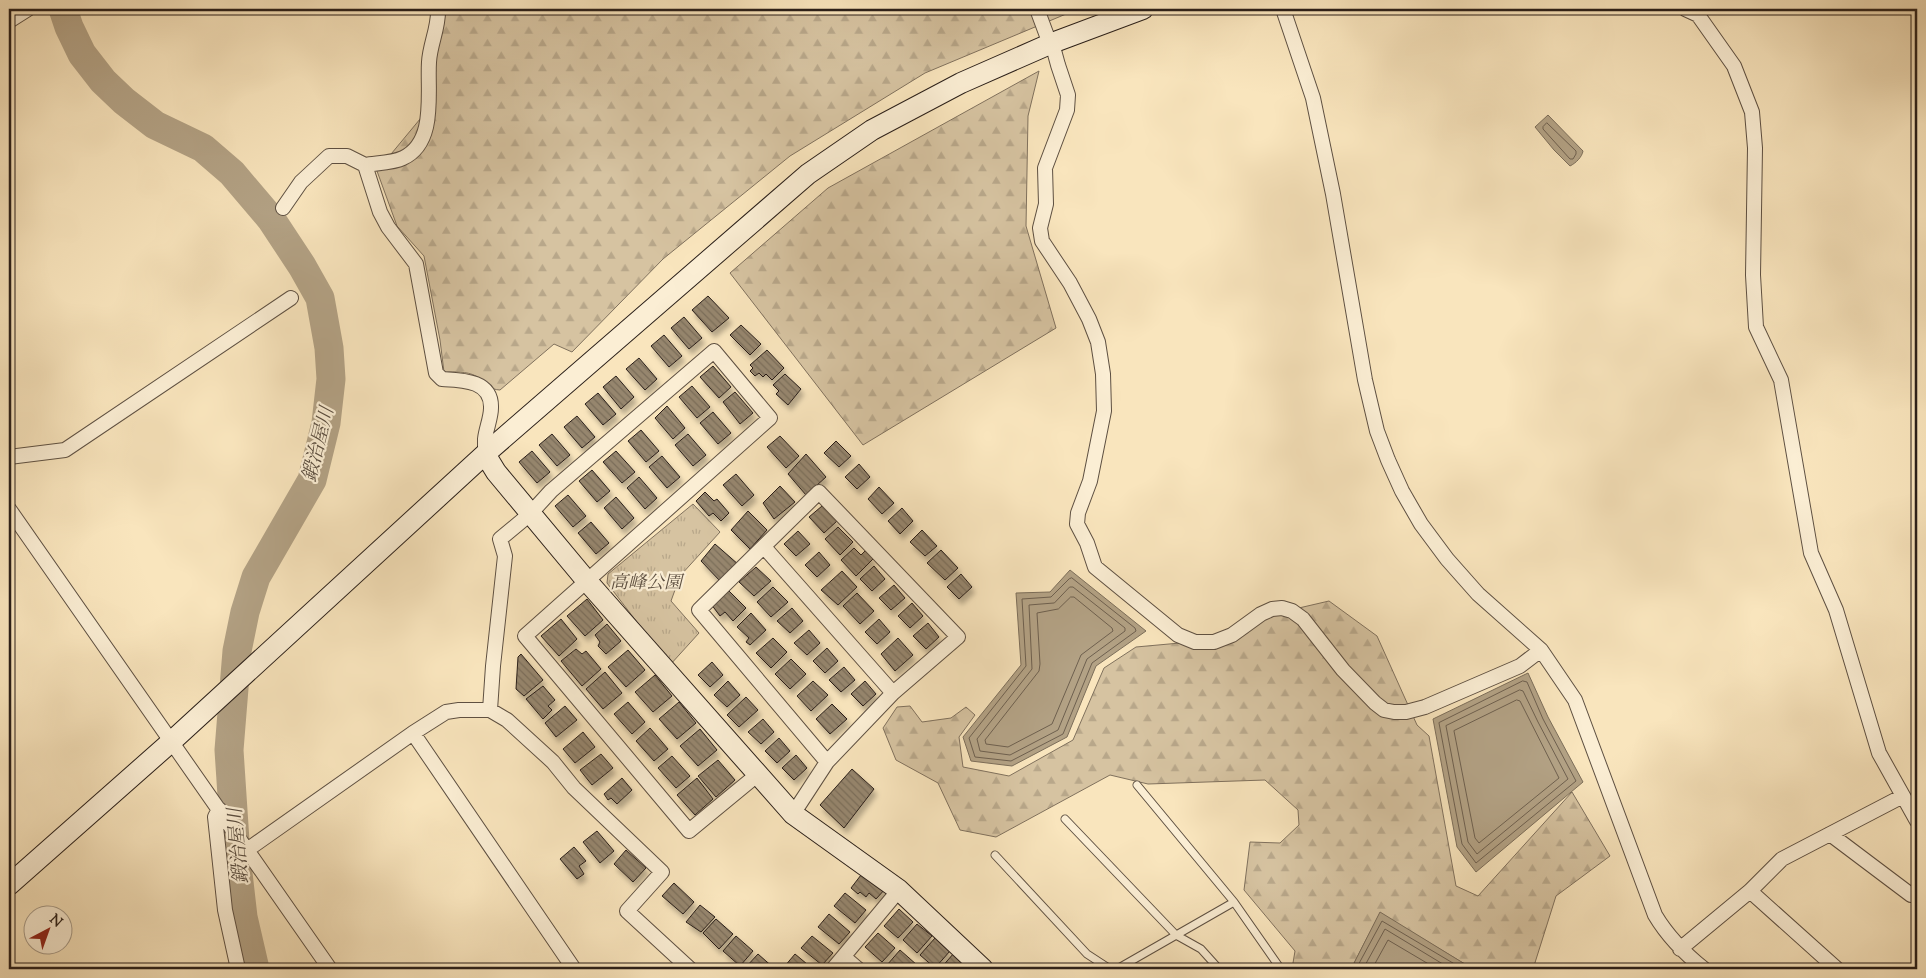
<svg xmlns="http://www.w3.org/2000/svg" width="1926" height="978" viewBox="0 0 1926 978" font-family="'Sorts Mill Goudy','Noto Serif JP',serif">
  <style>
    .forest { fill: url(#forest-firs); stroke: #80715d }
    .park { fill: url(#park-tufts); stroke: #80715d }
    .water { fill: #b3a285; stroke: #7c6e5a }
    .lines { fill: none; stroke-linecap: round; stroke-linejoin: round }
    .shore { stroke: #6e604f; stroke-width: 1 }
    .river { stroke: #b3a285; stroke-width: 29 }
    .building { fill: url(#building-back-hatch); stroke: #2a1f19; filter: url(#shadow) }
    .lane-casing { stroke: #5e5042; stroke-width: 9 }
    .street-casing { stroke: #5e5042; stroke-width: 16 }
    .secondary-casing { stroke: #2a1f19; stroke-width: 22 }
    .lane { stroke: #fbeed4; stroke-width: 7 }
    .street { stroke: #fbeed4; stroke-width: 14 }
    .secondary { stroke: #fbeed4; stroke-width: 20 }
    .labels { text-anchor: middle; stroke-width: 4.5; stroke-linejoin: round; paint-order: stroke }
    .park-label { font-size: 18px; font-style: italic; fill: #5e5042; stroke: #fbeed4 }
    .water-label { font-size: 19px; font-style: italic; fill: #5a4d3f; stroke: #fbeed4 }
  </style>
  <defs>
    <pattern id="forest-firs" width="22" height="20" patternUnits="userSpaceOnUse" patternTransform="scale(1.25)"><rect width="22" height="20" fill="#d6c3a1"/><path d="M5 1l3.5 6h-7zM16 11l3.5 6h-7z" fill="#b8a78a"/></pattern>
    <pattern id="park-tufts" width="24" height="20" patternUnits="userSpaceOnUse" patternTransform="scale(1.25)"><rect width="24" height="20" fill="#d6c3a1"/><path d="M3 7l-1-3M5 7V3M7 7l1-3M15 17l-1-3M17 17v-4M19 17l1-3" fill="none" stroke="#b8a78a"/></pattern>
    <pattern id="building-back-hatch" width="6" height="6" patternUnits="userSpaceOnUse" patternTransform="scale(1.25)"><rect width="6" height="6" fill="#96866e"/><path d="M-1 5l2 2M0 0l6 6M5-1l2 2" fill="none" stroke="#7b6d5a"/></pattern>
    <filter id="shadow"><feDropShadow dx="3" dy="5.5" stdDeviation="2.5" flood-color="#0004"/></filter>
  </defs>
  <rect width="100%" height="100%" fill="#f9e5bd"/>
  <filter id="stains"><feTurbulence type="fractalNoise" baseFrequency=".004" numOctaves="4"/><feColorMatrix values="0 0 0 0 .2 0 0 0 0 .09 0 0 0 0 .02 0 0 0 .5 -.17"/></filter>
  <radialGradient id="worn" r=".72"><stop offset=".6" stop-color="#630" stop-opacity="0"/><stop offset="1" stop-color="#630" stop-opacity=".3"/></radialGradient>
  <path class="forest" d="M433 9H1078L925 73 790 156 663 259 572 352 554 344 500 390C489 390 486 381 476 376 466 371 455 372 444 372L440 340 424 256 397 226 377 171 430 107Z
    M1039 71 1028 116 1026 226 1056 328 863 445 730 273 828 188Z
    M1329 601 1377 636 1417 725 1429 736 1456 886 1478 896 1572 792 1610 856 1556 896 1533 969H1473L1380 913 1351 969H1292L1295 951 1244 890 1250 842 1280 843 1299 825 1298 810 1265 780 1148 784 1110 775 996 837 960 830 938 783 896 760 883 728 897 707 910 706 922 722 951 718 966 707 975 715 959 737 963 767 1009 776 1073 740 1104 668 1136 647 1180 643 1217 645 1273 614Z"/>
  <path class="park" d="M693 504 720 532 680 576 671 601 699 633 670 665 607 583 608 574Z"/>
  <path class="water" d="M1548 115 1583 151C1582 157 1576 163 1570 166L1554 150 1535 127Z
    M1070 570 1146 631 1096 666 1067 737 1012 766 971 761 963 737 1021 665 1016 593 1050 592Z
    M1528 673 1548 717 1583 782 1476 872 1457 847 1433 719Z
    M1380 912 1473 969H1351Z"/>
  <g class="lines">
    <path class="shore" d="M1547 123 1576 151V154L1573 159H1570L1543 129V127Z
      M1072 578 1135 628 1136 631 1092 663 1063 734 1011 761 975 757 969 738 1026 666 1022 599 1051 597 1069 579Z
      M1070 587H1073L1125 628V631L1087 659 1058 730 1010 755 980 751 977 739 1032 669 1029 605 1054 603Z
      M1071 597H1074L1112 628 1113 631 1081 655 1052 724 1008 747 986 744 985 740 1039 671 1040 664 1037 613 1058 609Z
      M1523 681 1527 682 1543 719 1576 781 1476 863 1462 844 1439 723Z
      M1520 690 1523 691 1538 722 1568 779 1477 854 1468 842 1446 726Z
      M1517 700 1520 701 1559 778 1479 843 1475 838 1454 731Z
      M1356 969 1382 921 1463 969
      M1363 969 1385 929 1451 969
      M1372 969 1388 940 1437 969"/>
    <path class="river" d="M63 9 69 27 82 54 103 81 124 101 155 125 203 148 232 173 271 219 302 266 320 298 329 348 331 379 326 423 312 480 256 577 245 612 237 651 229 750 236 856 243 917 255 969"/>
  </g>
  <path class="building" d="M708 296 729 318 712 332 692 310Z
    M684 317 702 338 689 349 671 328Z
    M741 325 761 344 750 355 730 335Z
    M664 335 682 356 669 367 651 346Z
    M767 350 784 368 772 380 766 374 763 377 759 373 755 376 750 371 753 368 750 365Z
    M639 358 657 379 645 390 626 369Z
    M713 366 731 387 719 398 700 377Z
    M785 374 801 389 788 405 776 394 779 391 773 385Z
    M616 376 634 397 621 409 603 387Z
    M692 386 710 407 697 418 679 397Z
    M735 392 753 413 740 424 723 402Z
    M598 393 616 414 603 425 585 404Z
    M667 406 685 428 673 439 655 418Z
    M713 412 731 433 718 444 700 423Z
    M577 416 595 437 582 448 564 427Z
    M641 430 659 451 646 462 628 441Z
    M552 434 570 455 557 466 539 445Z
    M688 434 706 455 693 466 675 445Z
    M780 436 799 456 786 468 767 447Z
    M836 441 851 456 839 467 824 453Z
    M532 451 550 472 537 483 519 462Z
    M616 451 635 472 622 483 603 462Z
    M806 454 826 477 806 495 788 474Z
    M662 456 680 477 667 488 649 467Z
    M859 464 870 477 857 489 845 477Z
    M592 470 610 491 597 502 579 481Z
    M736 474 754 495 742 506 723 485Z
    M639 477 657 498 645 509 627 488Z
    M780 486 795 502 774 519 763 503Z
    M879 487 894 503 882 514 868 499Z
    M705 492 714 501 717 499 729 513 721 521 713 513 709 516 696 501Z
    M568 495 586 516 573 527 555 506Z
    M616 497 634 518 622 529 604 508Z
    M822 506 837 521 824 533 809 517Z
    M902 508 913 521 900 534 888 521Z
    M748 511 767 530 750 549 731 530Z
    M591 522 609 543 596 554 578 533Z
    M838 527 853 542 840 555 825 539Z
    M922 530 937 546 925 556 910 542Z
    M798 531 810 544 796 556 784 544Z
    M715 544 739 565 721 582 701 561Z
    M854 548 861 555 865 551 873 559 856 576 841 560Z
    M941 550 958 568 945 580 927 563Z
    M819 552 830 565 817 577 805 565Z
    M874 566 885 579 872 591 860 579Z
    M756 567 771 581 754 596 739 582Z
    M842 571 857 587 838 605 821 590Z
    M961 574 972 587 959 599 947 587Z
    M894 585 905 598 891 610 879 598Z
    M773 587 788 602 771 617 757 602Z
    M727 589 746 608 733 621 725 612 720 616 711 604Z
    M857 593 874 611 860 624 843 606Z
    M587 599 603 620 585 636 567 616Z
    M912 603 923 616 910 628 898 616Z
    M792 608 803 621 790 633 777 621Z
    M751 613 766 630 750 645 746 642 749 638 737 627Z
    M561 619 577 639 559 656 541 636Z
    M879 619 890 632 877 644 865 632Z
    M928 623 939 637 926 649 913 636Z
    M607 624 621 641 606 654 598 646 600 642 595 635Z
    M809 630 820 643 807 655 794 643Z
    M773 638 787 652 771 668 756 653Z
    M898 638 913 655 895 671 881 654Z
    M827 648 838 661 825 673 813 661Z
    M576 649 582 654 586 651 601 669 582 686 561 661Z
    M628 650 645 670 626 687 608 667Z
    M521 654 543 680 524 696 516 689 518 657Z
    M791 659 806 674 790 689 775 674Z
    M712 662 723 675 710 687 698 675Z
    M844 667 855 680 841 692 829 680Z
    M605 672 622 693 603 709 586 689Z
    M655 675 672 696 653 712 635 692Z
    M728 681 740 695 727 707 714 695Z
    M813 681 828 695 811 711 797 696Z
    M865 681 876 694 863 706 851 694Z
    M543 686 555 700 548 706 552 710 543 719 526 699Z
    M746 697 758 710 739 727 727 715Z
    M628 702 645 722 632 734 614 714Z
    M679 702 696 723 677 739 659 719Z
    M832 704 847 719 830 734 816 719Z
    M565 706 577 720 556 737 545 723Z
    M763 719 774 732 761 744 748 732Z
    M650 728 668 749 654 761 636 741Z
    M700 729 717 750 698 766 680 746Z
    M583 732 595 747 575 763 563 749Z
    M779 738 790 751 777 763 765 751Z
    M601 754 613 768 592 785 580 770Z
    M796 755 807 768 794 780 782 768Z
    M672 756 690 776 676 788 658 768Z
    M718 760 735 780 716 797 698 776Z
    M852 769 874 789 844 828 820 805Z
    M622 778 632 790 617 804 611 798 608 800 604 794Z
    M697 778 713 799 695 815 677 795Z
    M597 831 614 851 600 863 583 842Z
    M574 847 586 861 579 866 584 874 577 879 560 859Z
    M626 850 646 868 633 882 614 864Z
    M861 875 886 888 876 899 869 893 866 897 860 892 858 894 851 888Z
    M674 883 694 902 683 914 662 896Z
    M845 893 866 910 855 923 834 906Z
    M700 905 715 917 701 932 686 922Z
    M899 909 913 922 898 938 884 926Z
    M829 914 850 932 839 944 818 927Z
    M716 919 733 934 719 949 703 933Z
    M917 924 932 936 917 953 903 940Z
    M878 933 895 948 882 962 865 947Z
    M736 936 753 951 740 966 723 951Z
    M812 936 833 953 822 965 801 948Z
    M935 938 950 951 935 968 920 955Z
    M900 950 917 965 913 969H892L887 965Z
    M954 953 969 966 966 969H940Z
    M758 954 775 969H774L745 968Z
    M795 954 813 969H787L784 967Z"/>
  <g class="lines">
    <g class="lane-casing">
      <path id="lane" d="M1137 785 1234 902 1278 965
        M1065 819 1176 935 1201 949 1219 969
        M995 855 1087 954 1110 969
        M1117 969 1234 902"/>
    </g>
    <g class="street-casing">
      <path id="street" d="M438 9C439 27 430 44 429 62 427 92 437 142 403 158 393 163 377 163 365 165L380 212 388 227 416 264 436 373 442 379C462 380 492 380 491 408 491 418 486 429 485 439 485 444 485 449 485 454
        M1037 9 1047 36 1052 43 1058 65 1068 95 1067 110 1045 168 1046 204 1040 228 1042 241 1070 283 1089 319 1098 342 1103 374 1104 411 1090 481 1078 513 1077 524 1087 543 1095 567 1178 635 1195 642H1214L1232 635 1261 614 1272 609 1282 608 1292 611 1303 619 1343 670 1375 703 1384 710 1394 712H1406L1425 707 1520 666 1541 650
        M1283 9 1313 98 1333 194 1365 380 1377 431 1388 460 1402 491 1421 524 1447 559 1478 594 1541 650 1575 700 1655 915C1668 937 1684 953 1704 969
        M1685 9 1698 15 1734 66 1752 112 1755 148 1753 275 1756 327 1781 380 1811 553 1836 610 1879 753 1917 821
        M9 21 28 9
        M283 208 301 182 329 156H347L365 165
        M9 457 65 450 291 298
        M9 509 330 969
        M764 547 893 693
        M490 710 493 666 505 556 500 539 530 514 551 491 714 351 770 418 525 636 689 831 757 775
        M413 733 574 969
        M219 809 215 817 225 910 238 969
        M793 814 827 762 893 693 958 637 819 492 699 610 827 762
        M1830 834 1911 895 1917 893
        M247 850 413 733 446 712 459 710H490L507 720 553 762 574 788 662 872 627 911 690 969
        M1750 891 1837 969
        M1680 949 1750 891 1782 859 1903 796
        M844 957 858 969
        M833 969 899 890"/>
    </g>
    <g class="secondary-casing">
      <path id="secondary" d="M485 454 808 174 872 130 961 83 1052 43 1143 9
        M9 885 172 741 485 454 496 472 586 580 793 814 899 890 983 969"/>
    </g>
    <use href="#lane" class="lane"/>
    <use href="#street" class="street"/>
    <use href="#secondary" class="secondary"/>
  </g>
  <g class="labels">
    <g class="park-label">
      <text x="646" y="588">高峰公園</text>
    </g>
    <g class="water-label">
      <text transform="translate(317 444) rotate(-76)" y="7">鍛治屋川</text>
      <text transform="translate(237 846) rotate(-95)" y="7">鍛治屋川</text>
    </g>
  </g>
  <rect width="1926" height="978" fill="none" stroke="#f9e5bd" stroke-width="30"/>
  <rect x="10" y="10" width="1906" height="958" fill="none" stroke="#2a1f19" stroke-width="2.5"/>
  <rect x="15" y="15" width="1896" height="948" fill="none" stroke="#2a1f19"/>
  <g transform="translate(48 930) rotate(41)"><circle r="24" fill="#fbeed4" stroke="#a79b89"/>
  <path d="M0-4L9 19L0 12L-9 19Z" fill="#8f2418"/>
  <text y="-8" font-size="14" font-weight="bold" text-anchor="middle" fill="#2a1f19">N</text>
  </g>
  <rect width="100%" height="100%" filter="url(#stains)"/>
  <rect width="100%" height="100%" fill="url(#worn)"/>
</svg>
